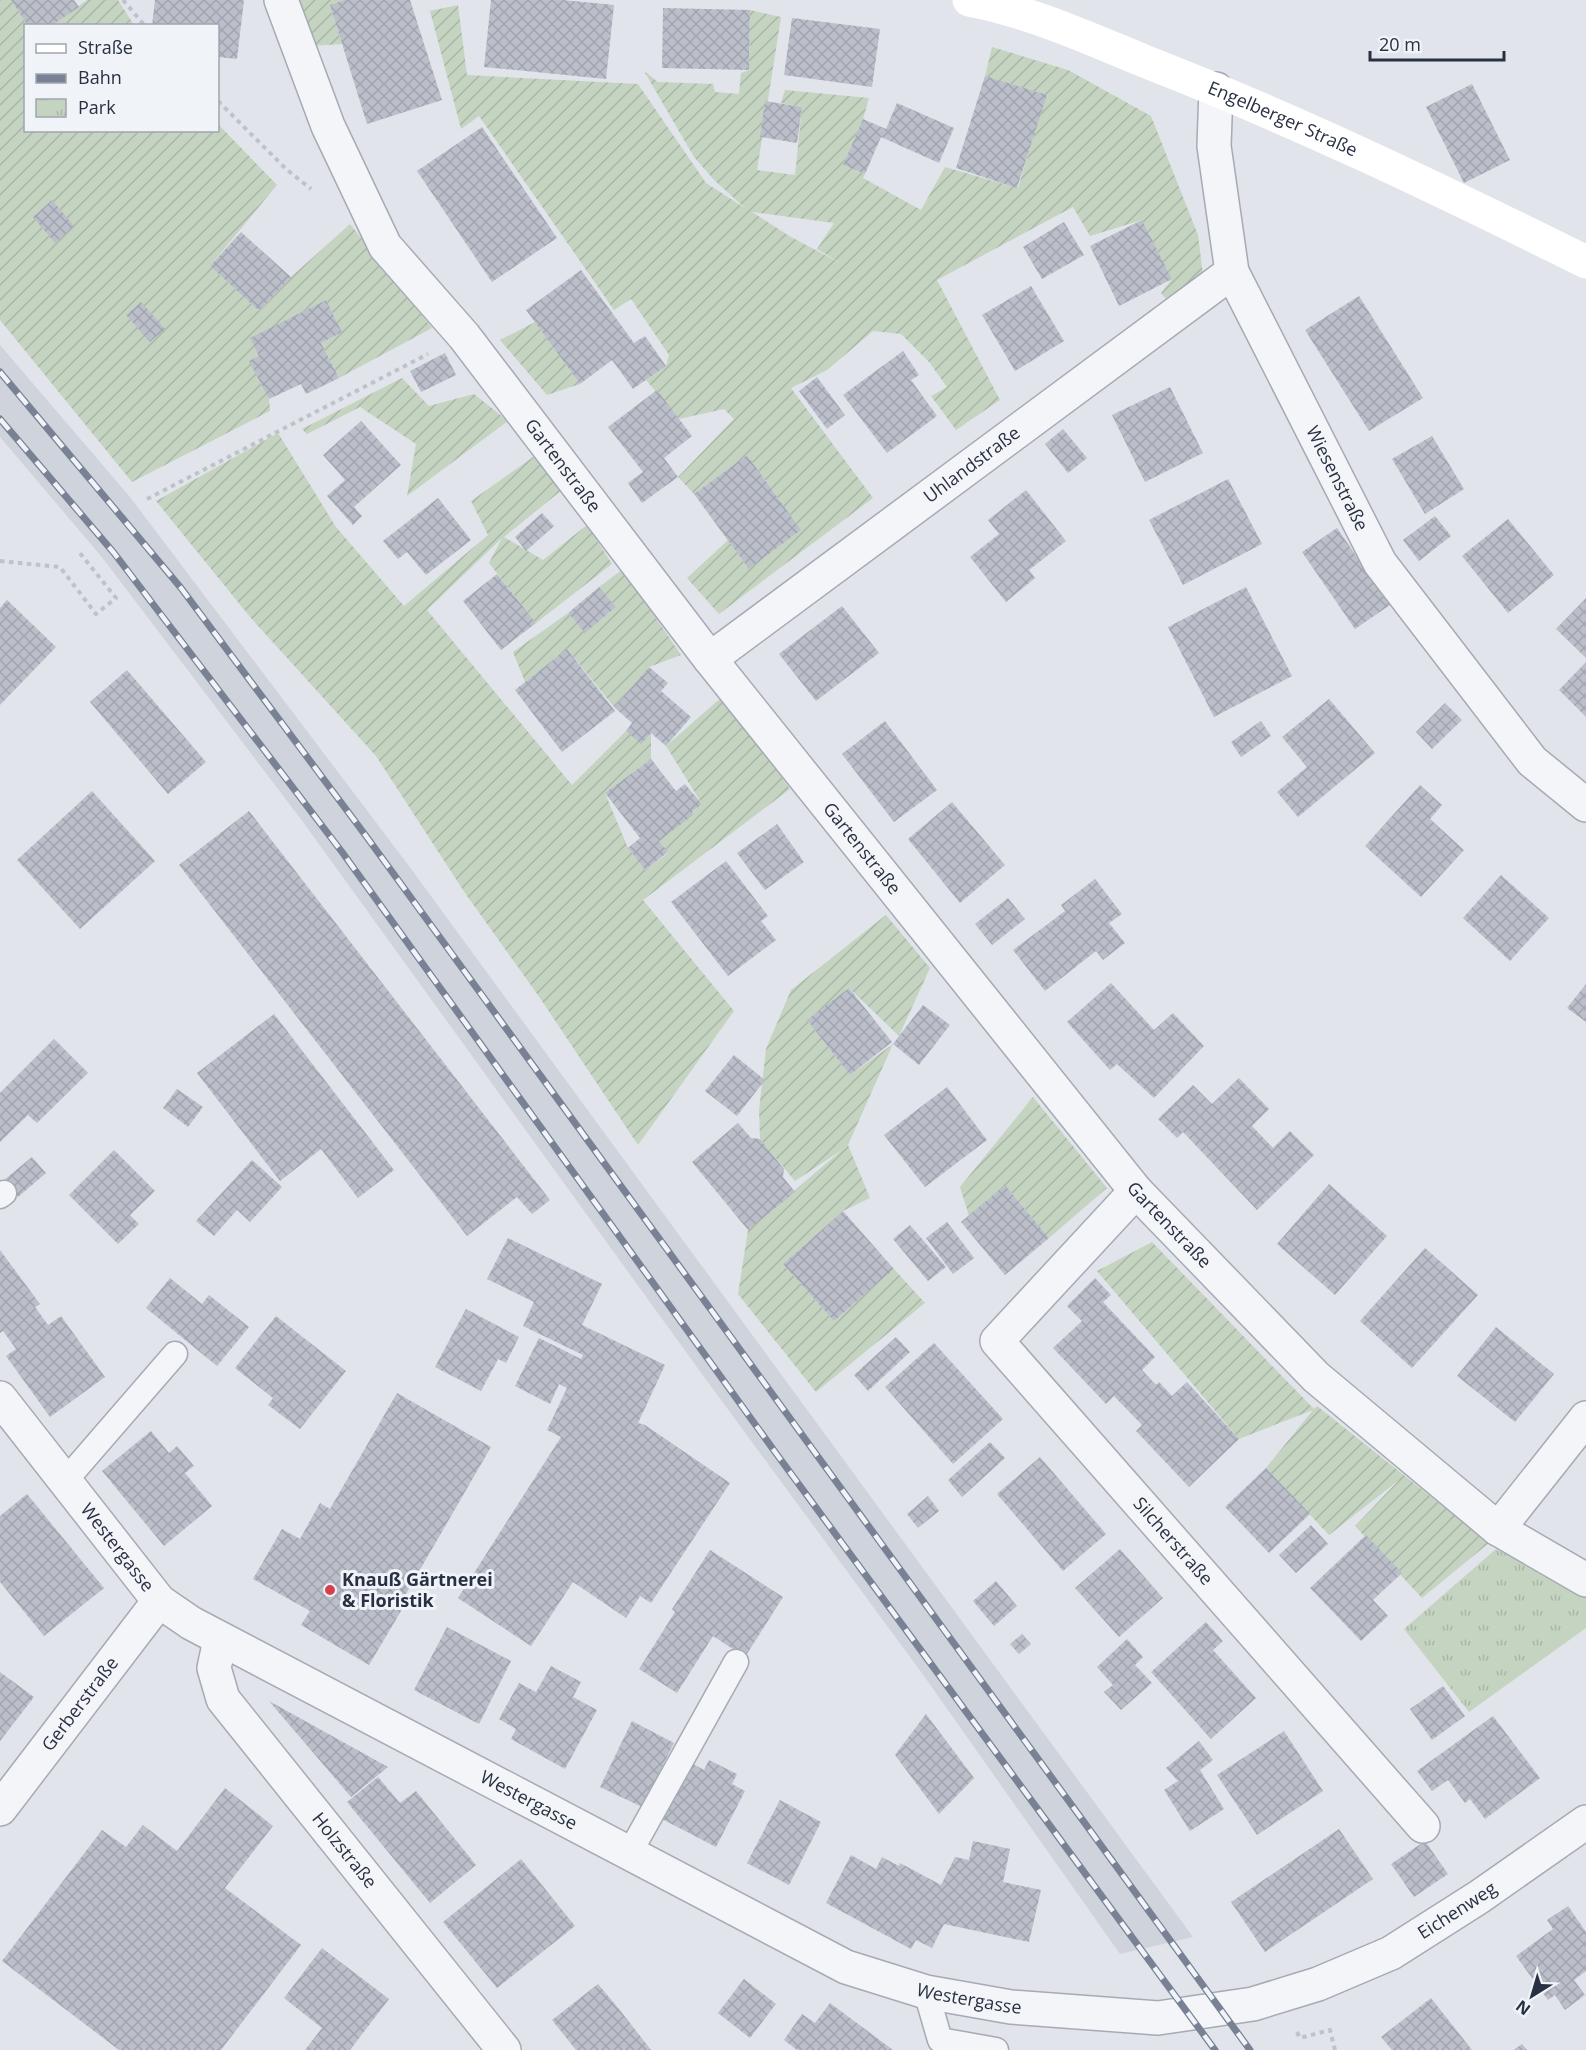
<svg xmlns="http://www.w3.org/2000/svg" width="1586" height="2050" viewBox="0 0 1586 2050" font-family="'Open Sans',sans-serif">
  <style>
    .built { fill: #cfd3dc }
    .park { fill: url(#park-tufts) }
    .garden { fill: url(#garden-furrows); fill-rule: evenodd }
    .building { fill: url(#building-cross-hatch) }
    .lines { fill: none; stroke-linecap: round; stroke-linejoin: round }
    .service-casing { stroke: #a6aab5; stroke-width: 27 }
    .minor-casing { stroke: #a6aab5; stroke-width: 36 }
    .path { stroke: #bfc2c9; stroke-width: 4; stroke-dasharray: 4.5 4.5; stroke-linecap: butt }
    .service { stroke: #f4f5f8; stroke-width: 24 }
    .minor { stroke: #f4f5f8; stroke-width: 33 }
    .secondary { stroke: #fff; stroke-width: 33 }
    .rail-casing { stroke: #798295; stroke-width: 7 }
    .rail { stroke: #f0f3f7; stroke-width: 4.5; stroke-dasharray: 14; stroke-linecap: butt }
    .poi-dot { fill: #d5404d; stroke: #f0f3f7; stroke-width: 2 }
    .labels { text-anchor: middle; stroke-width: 6; stroke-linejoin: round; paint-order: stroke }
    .street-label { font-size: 18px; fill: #283043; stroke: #f0f3f7 }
    .poi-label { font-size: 18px; font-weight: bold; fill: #283043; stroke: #f0f3f7; text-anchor: start }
  </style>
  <defs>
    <pattern id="park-tufts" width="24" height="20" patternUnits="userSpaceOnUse" patternTransform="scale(1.5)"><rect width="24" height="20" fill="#c5d4c1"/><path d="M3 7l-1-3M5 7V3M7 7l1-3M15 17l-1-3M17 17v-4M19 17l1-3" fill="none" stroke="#a9b6a7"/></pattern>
    <pattern id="garden-furrows" width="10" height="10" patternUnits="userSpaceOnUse" patternTransform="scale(1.5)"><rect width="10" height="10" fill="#c5d4c1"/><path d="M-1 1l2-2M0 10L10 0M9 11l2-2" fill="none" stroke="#a9b6a7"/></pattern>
    <pattern id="building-cross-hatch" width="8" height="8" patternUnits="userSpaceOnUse" patternTransform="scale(1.5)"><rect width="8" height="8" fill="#bbbfca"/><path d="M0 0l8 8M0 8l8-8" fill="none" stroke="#a1a4af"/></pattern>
  </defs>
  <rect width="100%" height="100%" fill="#e1e4ea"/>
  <path class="built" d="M0 345 130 497 409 866 1193 1937 1120 1954 924 1676 699 1370 303 822 101 556 0 437Z"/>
  <path class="park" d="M1496 1549 1586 1597V1628L1469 1712 1404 1629Z"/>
  <path class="garden" d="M0 0H11L28 25 26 26V130H218V124L277 185 210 266 259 311 291 277 350 224 432 328 339 378 321 343 342 332 326 300 251 338 259 356 250 361 269 399 270 411 132 482 0 320Z
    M87 0H118L134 25 51 26Z
    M300 0H344L330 5 342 44 311 46Z
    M458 5 467 75 638 84 706 183 745 208 715 181 694 157 644 71 658 82 713 84 715 92 739 94 741 73 749 70 750 10 781 17 757 170 795 175 802 107 781 103 785 90 869 98 863 119 843 165 865 174 863 178 921 210 945 167 1018 188 1046 95 985 76 992 47 1068 70 1151 116 1198 235 1203 275 1174 308 1161 293 1172 279 1142 220 1090 236 1073 207 937 280 1000 400 956 430 931 396 947 387 929 362 901 334 873 331 827 370 791 388 873 498 719 614 687 578 728 540 749 569 801 530 747 455 694 494 678 477 734 419 724 409 679 419 646 380 666 366 669 355 631 299 614 310 479 116 461 129 430 11ZM752 212 834 223 817 249 842 264 791 237Z
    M535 322 580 384 547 395 500 340Z
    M402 378 429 406 474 394 508 421 407 496 416 444 360 407 307 434 302 429Z
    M278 433 336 527 404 606 488 535 471 501 540 452 562 490 504 537 543 560 587 525 612 564 536 623 489 563 502 538 427 610 572 785 626 731 651 733V759L605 793 628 848 645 870 668 853 659 841 702 804 666 746 723 696 790 789 643 900 734 1011 638 1145 540 998 465 893 376 756 250 617 156 501Z
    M623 569 681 655 649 667 614 707 568 650 525 682 513 652 568 613 585 633 616 607 599 587Z
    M886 915 930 968 899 1036 849 988 808 1021 850 1075 893 1044 848 1145 870 1198 843 1211 783 1264 834 1321 894 1269 925 1303 816 1392 738 1294 748 1230 842 1150 795 1181 760 1139 759 1110 766 1049 791 990Z
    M1033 1097 1107 1188 1049 1238 1006 1186 969 1216 960 1187Z
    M1152 1242 1314 1409 1317 1406 1489 1543 1422 1598 1355 1526 1399 1480 1329 1535 1266 1468 1313 1410 1239 1439 1097 1271Z"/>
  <path class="building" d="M11 0H74L79 7 51 26H28Z
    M155 0H244L237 59 218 57V26H152Z
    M344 0H410L442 100 367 124 330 5Z
    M491 0H563L614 5 606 79 484 67Z
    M663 8 750 10 749 70 662 68Z
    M792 18 880 29 872 87 784 75Z
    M985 76 1047 95 1017 188 956 168Z
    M1472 84 1510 160 1464 183 1426 107Z
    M765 101 802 107 797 143 760 137Z
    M897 103 954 128 939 163 881 137 865 174 843 165 863 119 886 129Z
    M482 127 557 238 492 282 417 171Z
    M52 200 74 226 55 243 33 217Z
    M1142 220 1172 279 1119 306 1090 246Z
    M1064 222 1084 255 1042 279 1023 247Z
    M241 232 291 277 259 311 210 266Z
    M581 270 634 343 645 336 666 366 633 389 612 360 580 384 526 310Z
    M1031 286 1064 341 1015 371 982 315Z
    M1359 296 1423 398 1369 431 1305 330Z
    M326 300 342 332 321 343 339 378 306 394 301 384 269 399 249 361 259 356 250 338Z
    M141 302 165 329 150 342 126 315Z
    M903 351 919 375 911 380 937 416 887 453 843 395Z
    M445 353 456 375 421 392 410 371Z
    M817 377 845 415 827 429 799 391Z
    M1170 387 1203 453 1145 482 1112 415Z
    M657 390 692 436 664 458 678 477 642 503 628 483 643 472 608 427Z
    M361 421 401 465 354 507 362 516 353 525 327 496 345 480 323 455Z
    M1063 429 1087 458 1068 473 1045 444Z
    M1432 436 1464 489 1425 514 1392 459Z
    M747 455 801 530 749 569 694 494Z
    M1228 479 1262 544 1183 585 1149 520Z
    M1026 490 1066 541 1029 570 1035 578 1006 602 970 557 999 534 988 520Z
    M438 498 471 540 426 575 407 552 398 559 383 541Z
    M542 513 554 526 526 551 515 537Z
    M1435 516 1451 536 1419 561 1403 540Z
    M1508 519 1554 575 1508 613 1462 556Z
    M1337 528 1390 605 1355 629 1302 552Z
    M497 574 536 623 501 650 463 601Z
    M599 587 616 607 585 633 568 613Z
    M1246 587 1292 676 1214 717 1168 627Z
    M1586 598V658L1556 629Z
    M7 600 56 647 0 705V608Z
    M842 606 879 653 816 701 779 654Z
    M567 649 615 711 562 752 515 690Z
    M1586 662V717L1559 690Z
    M649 667 668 683 661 691 691 717 666 746 651 733 641 744 626 731 632 723 614 707Z
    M127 670 206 762 168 794 90 702Z
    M1329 699 1375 753 1298 817 1277 792 1307 767 1282 737Z
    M1445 703 1462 720 1432 749 1416 732Z
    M885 721 937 790 894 822 842 754Z
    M1261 721 1271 736 1241 757 1231 742Z
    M651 759 676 791 685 784 702 804 692 812 693 815 659 841 668 852 645 870 628 848 640 838 605 793Z
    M1420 785 1442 805 1430 819 1464 850 1421 897 1365 846Z
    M92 791 155 861 80 929 17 860Z
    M952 802 1005 865 960 903 908 839Z
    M249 811 550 1200 532 1214 517 1197 467 1236 179 865Z
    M777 824 804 862 765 890 737 853Z
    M726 861 768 916 761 921 776 940 728 976 671 902Z
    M1501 875 1549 918 1510 961 1463 918Z
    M1095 879 1122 914 1109 923 1125 943 1103 960 1096 951 1045 991 1013 950 1065 911 1061 905Z
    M1008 898 1025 919 992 945 975 924Z
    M1111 983 1154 1030 1173 1013 1204 1046 1154 1098 1117 1064 1110 1070 1067 1022Z
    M1586 984V1022L1567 1008Z
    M849 988 892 1042 850 1075 807 1020Z
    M923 1005 950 1025 919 1065 893 1044Z
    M274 1014 394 1170 358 1198 321 1149 280 1181 197 1073Z
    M54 1039 88 1073 37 1123 28 1115 0 1142V1093Z
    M734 1055 765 1080 737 1116 705 1091Z
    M1239 1078 1269 1109 1252 1126 1273 1148 1290 1131 1314 1155 1257 1210 1183 1132 1177 1138 1158 1119 1193 1085 1212 1104Z
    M947 1087 987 1140 925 1187 884 1135Z
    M177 1089 203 1107 188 1127 163 1108Z
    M738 1123 751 1138 760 1139 784 1169 783 1177 795 1192 748 1230 692 1162Z
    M114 1150 155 1191 130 1215 139 1224 118 1244 69 1195Z
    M32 1157 46 1173 18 1197 4 1180Z
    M252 1160 282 1187 250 1222 237 1210 214 1236 196 1221Z
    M1329 1184 1387 1236 1335 1295 1277 1244Z
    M1005 1185 1049 1238 1005 1275 961 1222Z
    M843 1211 894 1269 834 1321 783 1264Z
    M947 1222 974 1258 953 1274 926 1238Z
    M910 1225 946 1267 928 1281 893 1239Z
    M508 1238 602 1284 582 1325 665 1365 638 1423 645 1425 730 1483 651 1603 640 1596 626 1618 573 1582 531 1646 458 1598 561 1437 547 1430 567 1388 559 1384 550 1404 515 1386 539 1338 581 1359 583 1355 523 1326 534 1302 487 1279Z
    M1425 1248 1478 1295 1412 1368 1360 1321Z
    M0 1250 40 1304 35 1307 48 1325 61 1316 105 1377 50 1417 6 1356 16 1349 3 1331 0 1333Z
    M170 1278 202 1304 209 1295 249 1327 217 1366 146 1308Z
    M1095 1278 1111 1295 1103 1302 1155 1357 1142 1370 1156 1385 1159 1382 1172 1396 1187 1382 1239 1439 1189 1487 1136 1431 1142 1425 1114 1396 1106 1404 1053 1348 1082 1321 1067 1306Z
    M466 1309 519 1337 506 1363 498 1359 481 1391 435 1367Z
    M276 1316 346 1371 300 1429 268 1405 273 1398 235 1368Z
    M1496 1327 1554 1374 1515 1422 1457 1376Z
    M896 1337 910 1352 868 1391 854 1375Z
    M934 1343 1003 1419 953 1464 885 1387Z
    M397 1393 491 1447 403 1599 407 1601 369 1665 301 1625 310 1611 253 1579 282 1529 300 1539 320 1503 330 1509Z
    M151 1431 169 1453 177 1446 194 1466 185 1473 212 1506 164 1546 102 1471Z
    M990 1442 1005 1458 962 1497 948 1480Z
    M1040 1457 1106 1534 1063 1571 997 1494Z
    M1266 1468 1310 1514 1269 1553 1225 1507Z
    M27 1494 104 1588 44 1636 0 1582V1516Z
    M928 1496 939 1511 918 1528 907 1514Z
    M1311 1525 1328 1544 1296 1573 1279 1555Z
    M1366 1535 1402 1573 1373 1600 1388 1616 1361 1641 1310 1588Z
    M1120 1549 1163 1598 1119 1637 1075 1588Z
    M710 1550 783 1597 745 1657 713 1636 677 1693 639 1669 675 1612 672 1609Z
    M996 1581 1017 1606 994 1626 973 1601Z
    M1206 1622 1223 1641 1213 1650 1256 1698 1211 1739 1151 1672Z
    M447 1627 511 1661 479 1724 414 1690Z
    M1022 1634 1031 1644 1019 1654 1010 1644Z
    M1127 1639 1143 1657 1135 1665 1152 1683 1121 1710 1104 1692 1113 1685 1097 1667Z
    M551 1666 581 1682 573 1697 597 1710 565 1769 511 1739 516 1729 499 1719 519 1683 536 1692Z
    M0 1672 34 1697 0 1741Z
    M1443 1686 1465 1716 1432 1740 1410 1709Z
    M269 1701 388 1767 351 1797Z
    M926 1714 974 1778 939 1814 895 1755Z
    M1493 1716 1540 1778 1485 1819 1470 1799 1465 1803 1448 1780 1432 1791 1417 1771Z
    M632 1721 674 1743 642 1807 600 1787Z
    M1284 1731 1323 1791 1257 1835 1217 1775Z
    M1199 1741 1213 1760 1200 1770 1224 1809 1190 1831 1164 1790 1178 1781 1166 1768Z
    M709 1760 737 1774 732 1784 745 1791 716 1847 662 1819 691 1763 704 1770Z
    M378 1777 400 1803 416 1791 476 1865 430 1903 347 1802Z
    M225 1788 273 1826 225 1888 301 1945 221 2050H119L2 1961 102 1830 126 1847 143 1825 177 1851Z
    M780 1800 821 1822 789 1885 747 1863Z
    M1339 1829 1373 1879 1265 1952 1231 1902Z
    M973 1841 1010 1849 1003 1882 1041 1890 1029 1942 944 1924 932 1948 916 1940 911 1949 826 1903 851 1855 876 1869 882 1857 899 1866 900 1863 941 1885 955 1857 969 1860Z
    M1425 1841 1448 1874 1414 1897 1391 1864Z
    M521 1859 575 1926 497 1988 443 1922Z
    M1568 1906 1586 1932V1971L1574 1980 1585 1995 1565 2010 1555 1995 1548 2000 1516 1956 1553 1929 1547 1920Z
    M322 1948 389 1999 350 2050H305L322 2028 284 1998Z
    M744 1979 776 2004 750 2038 718 2013Z
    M598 1984 619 2009 651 2050H576L552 2020Z
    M1431 1998 1472 2050H1392L1381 2037Z
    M830 2003 893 2050H797L784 2040 802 2014 815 2023Z
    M1522 2044 1527 2050H1514Z"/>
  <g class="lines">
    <g class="service-casing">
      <path id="service" d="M0 1196 4 1193
        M65 1481 175 1354
        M629 1854 736 1662
        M926 1992 940 2040 996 2050"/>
    </g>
    <g class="minor-casing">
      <g id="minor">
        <path id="s1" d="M281 0 328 126 385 246 464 336 710 659 1136 1191 1316 1377 1498 1529 1586 1580"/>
        <path id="s2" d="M1216 89 1214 146 1232 272 1380 563 1532 761 1586 805"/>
        <path id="s3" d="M710 659 1232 272"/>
        <path id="s4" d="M1136 1191 997 1341 1423 1826"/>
        <path id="s5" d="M0 1398 159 1601 191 1623 846 1967 926 1992 1011 2007 1158 2018 1253 2004 1318 1984 1391 1953 1479 1897 1586 1822"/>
        <path d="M1498 1529 1586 1418"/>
        <path id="s6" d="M220 1640 214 1668 223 1699 504 2050"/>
        <path id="s7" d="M0 1809 159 1601"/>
      </g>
    </g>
    <path class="path" d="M123 0 145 26
      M218 101 286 169 311 189
      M147 499 428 354
      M0 561 60 567 96 614 116 598 79 552
      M1297 2032 1300 2038 1330 2030 1335 2050"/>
    <use href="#service" class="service"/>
    <use href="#minor" class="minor"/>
    <path class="secondary" id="s8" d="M969 0C1032 12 1090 39 1149 63 1298 121 1443 191 1586 262"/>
    <g class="rail-casing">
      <path id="rail" d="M0 372 181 588 366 836 1250 2050
        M0 419 114 553 342 852 778 1456 1215 2050"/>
    </g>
    <use href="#rail" class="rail"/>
  </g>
  <circle class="poi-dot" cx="330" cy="1590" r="6"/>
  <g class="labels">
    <g class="street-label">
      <text dy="6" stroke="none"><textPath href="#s8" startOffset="336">Engelberger Straße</textPath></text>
      <text dy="6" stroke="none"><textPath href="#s3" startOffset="326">Uhlandstraße</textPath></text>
      <text dy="6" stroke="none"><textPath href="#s1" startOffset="550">Gartenstraße</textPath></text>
      <text dy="6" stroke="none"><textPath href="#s2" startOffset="416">Wiesenstraße</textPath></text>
      <text dy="6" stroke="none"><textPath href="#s1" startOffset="1036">Gartenstraße</textPath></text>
      <text dy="6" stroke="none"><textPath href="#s1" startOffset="1522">Gartenstraße</textPath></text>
      <text dy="6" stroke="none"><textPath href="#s4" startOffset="471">Silcherstraße</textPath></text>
      <text dy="6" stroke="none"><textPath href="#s5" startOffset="190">Westergasse</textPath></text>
      <text dy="6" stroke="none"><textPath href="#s7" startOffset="132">Gerberstraße</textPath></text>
      <text dy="6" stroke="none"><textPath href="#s5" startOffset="678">Westergasse</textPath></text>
      <text dy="6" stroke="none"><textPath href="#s6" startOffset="255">Holzstraße</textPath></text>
      <text dy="6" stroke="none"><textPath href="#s5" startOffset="1676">Eichenweg</textPath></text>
      <text dy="6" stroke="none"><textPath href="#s5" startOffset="1164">Westergasse</textPath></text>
    </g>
    <g class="poi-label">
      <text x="342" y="1586">Knauß Gärtnerei<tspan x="342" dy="21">&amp; Floristik</tspan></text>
    </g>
  </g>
  <rect x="24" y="24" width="195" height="108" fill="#f0f3f7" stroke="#a0a5af" stroke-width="1.5"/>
  <rect x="36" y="44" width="30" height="9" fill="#ffffff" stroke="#a0a5af" stroke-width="1.5"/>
  <text x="78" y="54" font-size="18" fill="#283043">Straße</text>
  <rect x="36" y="74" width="30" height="9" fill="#798295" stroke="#a0a5af" stroke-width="1.5"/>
  <text x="78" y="84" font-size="18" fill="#283043">Bahn</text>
  <rect x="36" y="99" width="30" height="18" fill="url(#park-tufts)" stroke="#a0a5af" stroke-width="1.5"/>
  <text x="78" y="114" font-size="18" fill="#283043">Park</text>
  <g transform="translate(1532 1996) rotate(217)" stroke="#f0f3f7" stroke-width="4.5" paint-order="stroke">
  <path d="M0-4.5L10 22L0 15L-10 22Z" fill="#283043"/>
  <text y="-9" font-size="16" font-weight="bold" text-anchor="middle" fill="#283043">N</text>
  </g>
  <path d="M1370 51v9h134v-9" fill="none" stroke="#283043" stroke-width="3"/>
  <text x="1379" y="51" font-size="18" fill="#283043" stroke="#f0f3f7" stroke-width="4.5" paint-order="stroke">20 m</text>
</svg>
